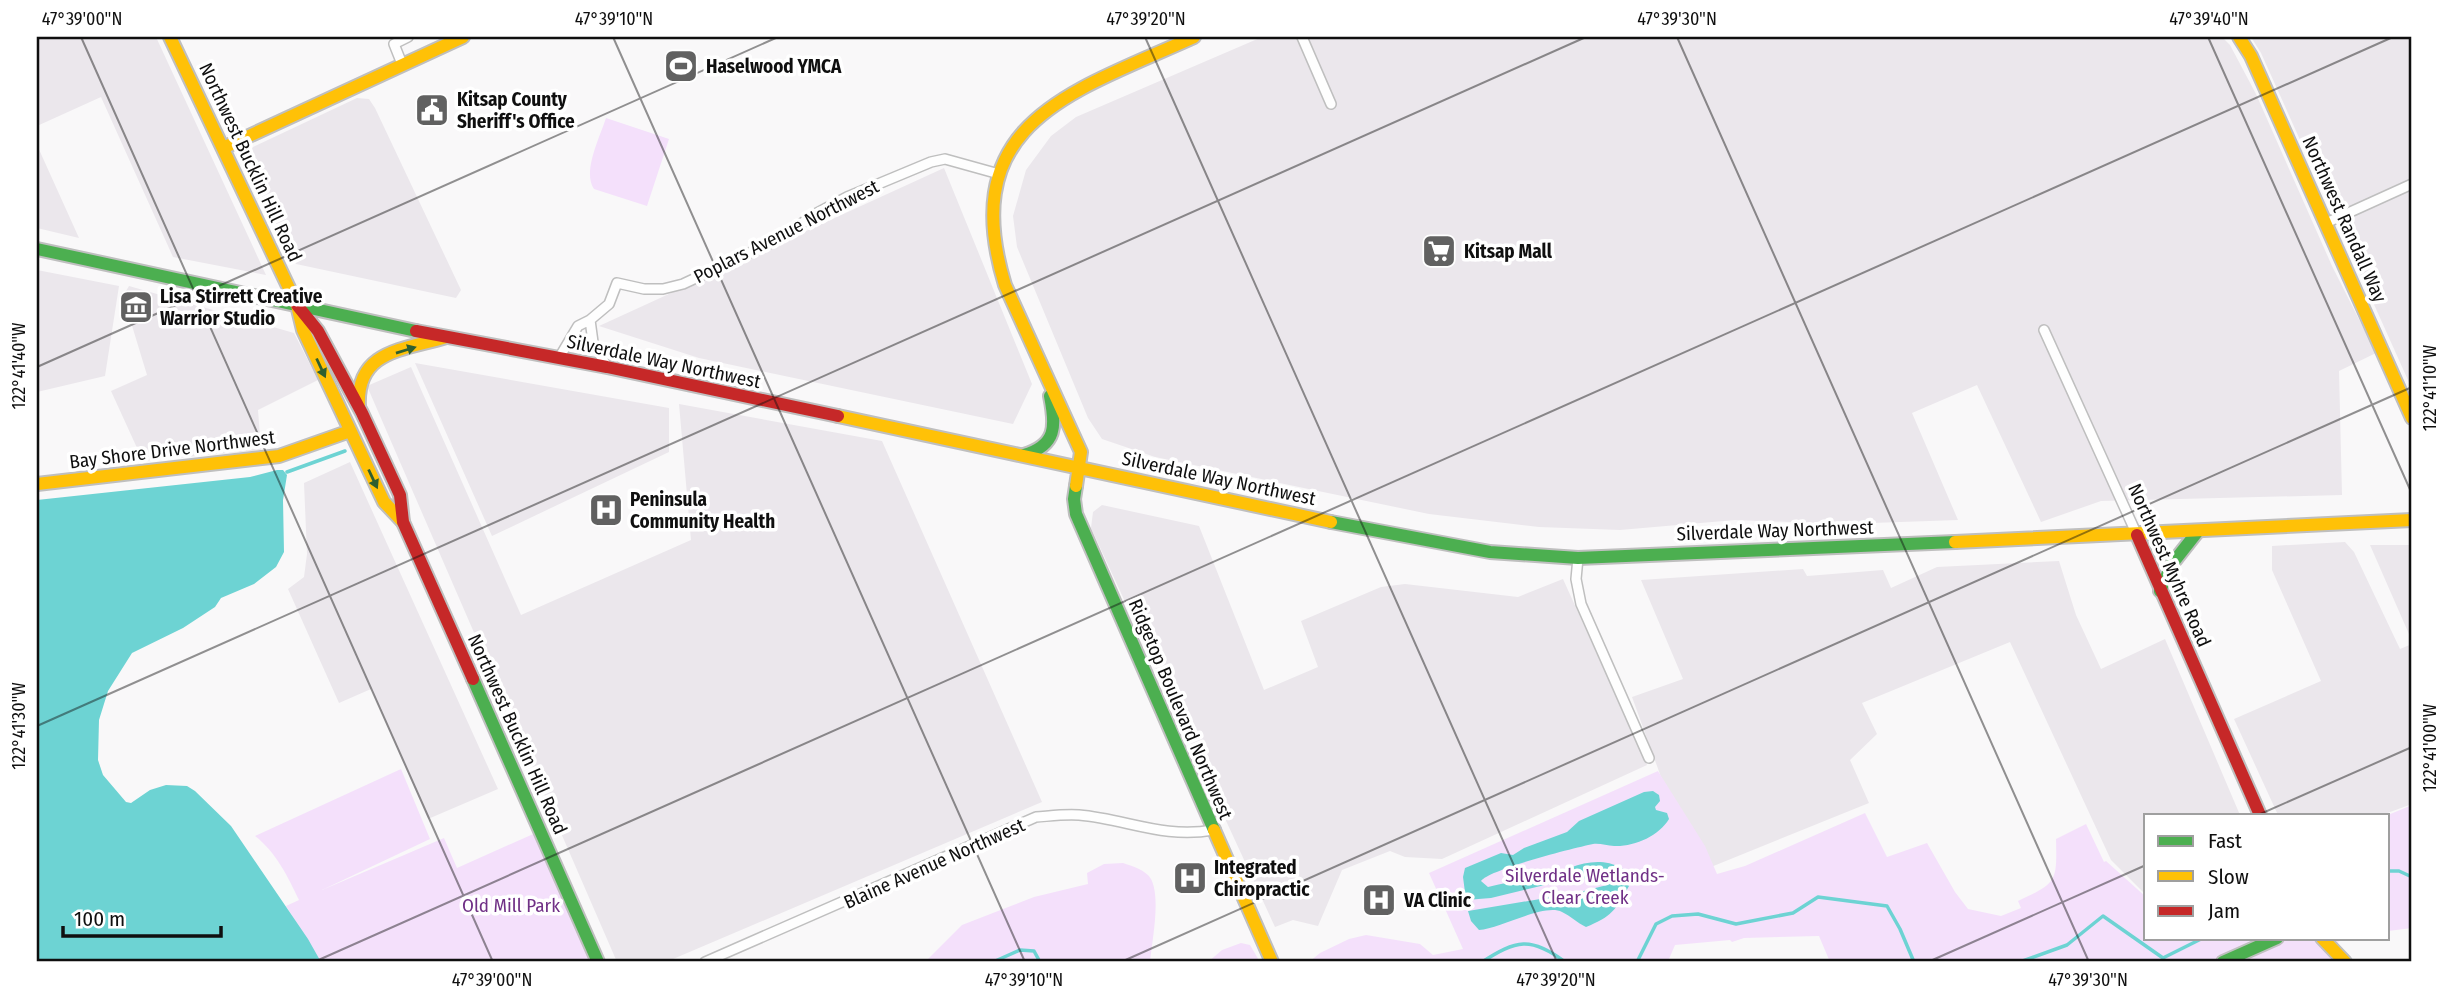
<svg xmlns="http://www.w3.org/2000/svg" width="2449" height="999" viewBox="0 0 2449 999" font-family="'Fira Sans Condensed',sans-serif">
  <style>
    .built { fill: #ebe7ec }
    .green { fill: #f4e0fb }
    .water { fill: #6dd3d3 }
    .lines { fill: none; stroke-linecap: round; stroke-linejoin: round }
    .stream { stroke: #6dd3d3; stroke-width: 3.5 }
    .street-casing { stroke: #bfbfbf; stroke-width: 12 }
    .fast-casing { stroke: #bfbfbf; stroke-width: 16 }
    .slow-casing { stroke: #bfbfbf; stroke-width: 16 }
    .jam-casing { stroke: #bfbfbf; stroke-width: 16 }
    .street { stroke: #fefefe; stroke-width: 9 }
    .fast { stroke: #4caf50; stroke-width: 12 }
    .slow { stroke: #ffc107; stroke-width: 12 }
    .jam { stroke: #c62828; stroke-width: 12 }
    .oneway { fill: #2e5f30 }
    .ticks { fill: none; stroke: #0f0f0f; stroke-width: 2; stroke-opacity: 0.45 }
    .labels { text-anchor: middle; stroke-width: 7; stroke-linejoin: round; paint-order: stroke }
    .poi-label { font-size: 19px; font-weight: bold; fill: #0f0f0f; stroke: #fff; text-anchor: start }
    .street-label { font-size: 19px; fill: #0f0f0f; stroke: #fff }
    .park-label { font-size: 19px; fill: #703086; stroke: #fff }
    .neatline { fill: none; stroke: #0f0f0f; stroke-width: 2.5 }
    .ticks-label { font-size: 18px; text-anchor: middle; fill: #0f0f0f }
  </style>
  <rect width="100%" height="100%" fill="#f9f8f9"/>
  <path class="built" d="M37 37H156L266 275 173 257 101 97 37 126Z
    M1262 37H2222L2230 45 2256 94 2332 266 2376 353 2339 371 2342 495 2101 501 2041 522 1977 385 1912 413 1958 520 1843 524 1735 520 1620 530 1539 527 1429 514 1155 457 1102 439 1088 418 1017 247 1013 216 1026 170 1051 136 1076 117Z
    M2251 37H2412V389L2261 53Z
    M357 98 369 99 375 108 461 290 456 298 296 264 252 176 246 160 253 147Z
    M37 145 79 238 37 228Z
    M944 168 1032 384 1013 424 699 358 599 326Z
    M37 270 119 286 105 376 37 392Z
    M129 286 294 333 318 380 258 410 261 450 143 461 111 391 147 375 123 296Z
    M415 363 669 408V452L492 536Z
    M411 367 521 615 691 540 679 404 882 441 1042 802 666 962H617L367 386Z
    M350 462 498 789 428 819 371 689 339 703 288 589 304 577 307 554 304 483Z
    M1102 505 1199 526 1264 690 1318 667 1301 621 1381 587 1405 584 1518 597 1563 579 1647 765 1442 859 1405 857 1390 851 1342 870 1318 926 1293 920 1275 927 1091 528 1093 512Z
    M2345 542 2354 552 2400 649 2412 644V804L2382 815H2278L2234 719 2321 681 2272 570V546Z
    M2370 545H2412V641Z
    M2059 561 2076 615 2101 669 2165 639 2240 815H2146V895L2111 860 2010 642 1862 703 1877 734 1850 760 1869 803 1711 867 1665 788 1632 697 1683 679 1641 580 1803 569 1807 576 1883 570 1891 588 1937 567Z"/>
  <path class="green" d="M606 118 669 139 647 206 594 189C582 172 600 137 606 118Z
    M401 769 430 839 322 890 444 838 457 868 540 831 598 962H321L286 906 299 900C288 877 276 852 255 836Z
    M1658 771 1705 846 1717 874 1745 866 1865 813 1887 857 1927 843 1955 892 1968 909 2001 916 2021 908 2018 901C2057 883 2057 882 2056 839L2086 824 2104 862 2106 861 2146 897V938H2343L2332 948 2345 962H1830L1819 936 1744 938 1732 942 1730 940 1675 945 1669 959 1674 962H1537L1515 959 1508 962H1309L1320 953 1349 939 1366 935 1420 944 1433 955 1463 949 1429 873Z
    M2412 805V928L2388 931V815Z
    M1123 863C1132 866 1146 870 1151 879 1161 898 1152 941 1150 962H925L962 925 1034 897 1088 884 1087 873 1104 864Z
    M1241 943 1250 945 1260 962H1208L1222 950Z"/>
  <path class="water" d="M277 470H283L287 475 283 500 284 552 276 567 254 584 221 598 215 607 183 628 132 653 108 691 99 720 98 760 103 775 126 802 131 803 150 790 166 785 187 786 195 791 231 826 308 939 321 962H37V500L250 477Z
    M1653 791 1659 795 1660 801 1655 807 1656 810 1667 813 1669 819C1659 836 1634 847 1614 846 1607 846 1600 843 1593 844 1574 848 1490 869 1481 881L1488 887C1506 882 1524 880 1542 876 1571 870 1592 853 1622 868L1629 886C1616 910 1611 917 1586 927 1577 923 1571 916 1562 912 1544 903 1500 929 1479 930L1471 921 1468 911 1576 893 1607 885 1606 878 1600 876 1553 883 1491 898 1466 900 1463 877 1465 868 1501 853 1513 855 1524 848 1567 832 1579 821 1644 792Z"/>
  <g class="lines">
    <path class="stream" d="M287 472 345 451
      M2388 871H2399L2412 877
      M993 962 1020 950 1034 951 1040 962
      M1482 962C1516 940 1531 936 1565 962
      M1637 962 1656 924 1672 916 1698 914 1736 924 1793 913 1818 897 1887 906 1900 929 1914 962
      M2020 962 2067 945 2103 916 2163 958 2203 938"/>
    <g class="street-casing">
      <path id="street" d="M1302 37 1331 104
        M402 64 394 44 408 37
        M2326 223 2412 184
        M590 320 593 342 607 367
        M2044 330 2137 535
        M559 358 578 326 590 320 609 304 617 283 644 289H663L683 284 777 240 817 213 847 197 931 162 945 159 999 174
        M1578 558 1576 579 1581 604 1649 758
        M705 962 1036 817C1050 816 1064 814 1079 815 1126 819 1164 839 1213 830"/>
    </g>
    <g class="fast-casing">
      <path id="fast" d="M37 249 416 331
        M1024 455C1057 445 1056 426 1050 396
        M1076 486 1074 499 1076 514 1214 830
        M1331 522 1490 552 1578 558 1955 542
        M2160 591 2172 564 2198 531
        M473 679 598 962
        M2223 962 2277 938"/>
    </g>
    <g class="slow-casing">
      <path id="slow" d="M170 37 297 305 303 330 384 502 403 522
        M2239 37 2251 56 2412 418
        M223 148 463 37
        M359 406C356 350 404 350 446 337
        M838 416 1331 522
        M37 484 279 456 350 431
        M1076 486 1081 452 1005 285C955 121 1073 92 1194 37
        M1955 542 2412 520
        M1214 830 1272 962
        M2322 938 2345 962"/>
    </g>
    <g class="jam-casing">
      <path id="jam" d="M297 305 318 331 362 413 400 495 403 522 473 679
        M416 331 607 367 838 416
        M2137 535 2260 815"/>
    </g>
    <use href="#street" class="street"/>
    <use href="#fast" class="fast"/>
    <use href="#slow" class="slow"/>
    <use href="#jam" class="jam"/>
  </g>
  <defs><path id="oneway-solid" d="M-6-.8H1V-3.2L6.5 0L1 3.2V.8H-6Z" transform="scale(1.75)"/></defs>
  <g class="oneway">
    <use href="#oneway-solid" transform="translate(406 350) rotate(-17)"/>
    <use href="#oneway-solid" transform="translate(321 368) rotate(65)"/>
    <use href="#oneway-solid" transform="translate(373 479) rotate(65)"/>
  </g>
  <path class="ticks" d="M81 37 493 962M613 37 1025 962M1145 37 1557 962M1677 37 2089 962M2208 37 2412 494M37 367 778 37M37 726 1586 37M2258 815 2412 747M314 962 2393 37M1121 962 2412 387M1928 962 2146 865"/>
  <defs>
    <g id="stadium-square" transform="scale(1.75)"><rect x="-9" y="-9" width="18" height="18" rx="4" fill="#616161" stroke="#fff"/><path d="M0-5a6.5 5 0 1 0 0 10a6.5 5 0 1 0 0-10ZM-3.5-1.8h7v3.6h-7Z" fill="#fff"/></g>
    <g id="civic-square" transform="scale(1.75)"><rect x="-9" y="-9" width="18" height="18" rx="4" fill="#616161" stroke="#fff"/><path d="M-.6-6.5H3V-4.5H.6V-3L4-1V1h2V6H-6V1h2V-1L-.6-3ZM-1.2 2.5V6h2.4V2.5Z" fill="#fff"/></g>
    <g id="supermarket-square" transform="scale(1.75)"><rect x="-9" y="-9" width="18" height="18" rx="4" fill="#616161" stroke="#fff"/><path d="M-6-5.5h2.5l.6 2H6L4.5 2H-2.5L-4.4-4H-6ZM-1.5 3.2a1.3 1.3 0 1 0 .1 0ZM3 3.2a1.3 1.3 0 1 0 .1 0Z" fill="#fff"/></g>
    <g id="museum-square" transform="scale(1.75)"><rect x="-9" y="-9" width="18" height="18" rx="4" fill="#616161" stroke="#fff"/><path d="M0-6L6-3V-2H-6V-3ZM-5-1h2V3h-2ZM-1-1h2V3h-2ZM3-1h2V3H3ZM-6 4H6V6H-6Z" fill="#fff"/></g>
    <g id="hospital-square" transform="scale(1.75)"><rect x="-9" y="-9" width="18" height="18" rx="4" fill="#616161" stroke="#fff"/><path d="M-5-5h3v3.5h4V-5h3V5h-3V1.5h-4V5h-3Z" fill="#fff"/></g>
  </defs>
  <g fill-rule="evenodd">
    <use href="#stadium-square" x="681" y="66"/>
    <use href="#civic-square" x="432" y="110"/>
    <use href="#supermarket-square" x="1439" y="251"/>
    <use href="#museum-square" x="136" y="307"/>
    <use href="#hospital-square" x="606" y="510"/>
    <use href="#hospital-square" x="1190" y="878"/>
    <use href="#hospital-square" x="1379" y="900"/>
  </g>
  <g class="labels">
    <g class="poi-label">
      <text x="706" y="73">Haselwood YMCA</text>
      <text x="457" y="106">Kitsap County<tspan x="457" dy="22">Sheriff's Office</tspan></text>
      <text x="1464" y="258">Kitsap Mall</text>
      <text x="160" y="303">Lisa Stirrett Creative<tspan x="160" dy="22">Warrior Studio</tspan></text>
      <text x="630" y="506">Peninsula<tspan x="630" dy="22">Community Health</tspan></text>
      <text x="1214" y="874">Integrated<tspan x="1214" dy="22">Chiropractic</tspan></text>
      <text x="1404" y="907">VA Clinic</text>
    </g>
    <g class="street-label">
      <text transform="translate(251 162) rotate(65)" y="7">Northwest Bucklin Hill Road</text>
      <text transform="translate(2345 219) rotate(66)" y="7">Northwest Randall Way</text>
      <text transform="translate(786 231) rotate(-27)" y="7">Poplars Avenue Northwest</text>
      <text transform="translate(664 361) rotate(12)" y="7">Silverdale Way Northwest</text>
      <text transform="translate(172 449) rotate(-7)" y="7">Bay Shore Drive Northwest</text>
      <text transform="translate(1219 478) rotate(12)" y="7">Silverdale Way Northwest</text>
      <text transform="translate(1775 530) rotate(-2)" y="7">Silverdale Way Northwest</text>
      <text transform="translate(2170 565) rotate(66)" y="7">Northwest Myhre Road</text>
      <text transform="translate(1181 709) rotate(67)" y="7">Ridgetop Boulevard Northwest</text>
      <text transform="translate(518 734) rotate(66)" y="7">Northwest Bucklin Hill Road</text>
      <text transform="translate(934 863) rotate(-24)" y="7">Blaine Avenue Northwest</text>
    </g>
    <g class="park-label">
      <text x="1585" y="882">Silverdale Wetlands-<tspan x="1585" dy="22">Clear Creek</tspan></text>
      <text x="511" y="912">Old Mill Park</text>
    </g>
  </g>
  <rect width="2449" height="999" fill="none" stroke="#ffffff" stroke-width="77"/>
  <rect x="2144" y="814" width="245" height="126" fill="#ffffff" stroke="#9f9f9f" stroke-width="2"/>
  <rect x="2158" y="836" width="35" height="10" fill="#4caf50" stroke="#9f9f9f" stroke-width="2"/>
  <text x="2208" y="848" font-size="21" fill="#0f0f0f">Fast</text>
  <rect x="2158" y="871" width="35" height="10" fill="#ffc107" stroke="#9f9f9f" stroke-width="2"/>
  <text x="2208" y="884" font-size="21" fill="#0f0f0f">Slow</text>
  <rect x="2158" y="906" width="35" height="10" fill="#c62828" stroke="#9f9f9f" stroke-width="2"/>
  <text x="2208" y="918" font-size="21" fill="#0f0f0f">Jam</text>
  <path d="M63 926v10h158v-10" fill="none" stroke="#0f0f0f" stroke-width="3.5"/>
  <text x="74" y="926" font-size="21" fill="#0f0f0f" stroke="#ffffff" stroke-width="5" paint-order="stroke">100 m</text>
  <rect x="38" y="38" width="2372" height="922" class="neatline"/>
  <g class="ticks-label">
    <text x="82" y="25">47°39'00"N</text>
    <text x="614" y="25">47°39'10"N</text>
    <text x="1146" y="25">47°39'20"N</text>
    <text x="1677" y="25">47°39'30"N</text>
    <text x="2209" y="25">47°39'40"N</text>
    <text transform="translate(19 366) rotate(-90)" y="6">122°41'40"W</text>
    <text transform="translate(2430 388) rotate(-90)" y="6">122°41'10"W</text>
    <text transform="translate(19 726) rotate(-90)" y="6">122°41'30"W</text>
    <text transform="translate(2430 748) rotate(-90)" y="6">122°41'00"W</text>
    <text x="492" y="986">47°39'00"N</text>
    <text x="1024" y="986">47°39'10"N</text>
    <text x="1556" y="986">47°39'20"N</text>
    <text x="2088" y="986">47°39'30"N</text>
  </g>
</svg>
